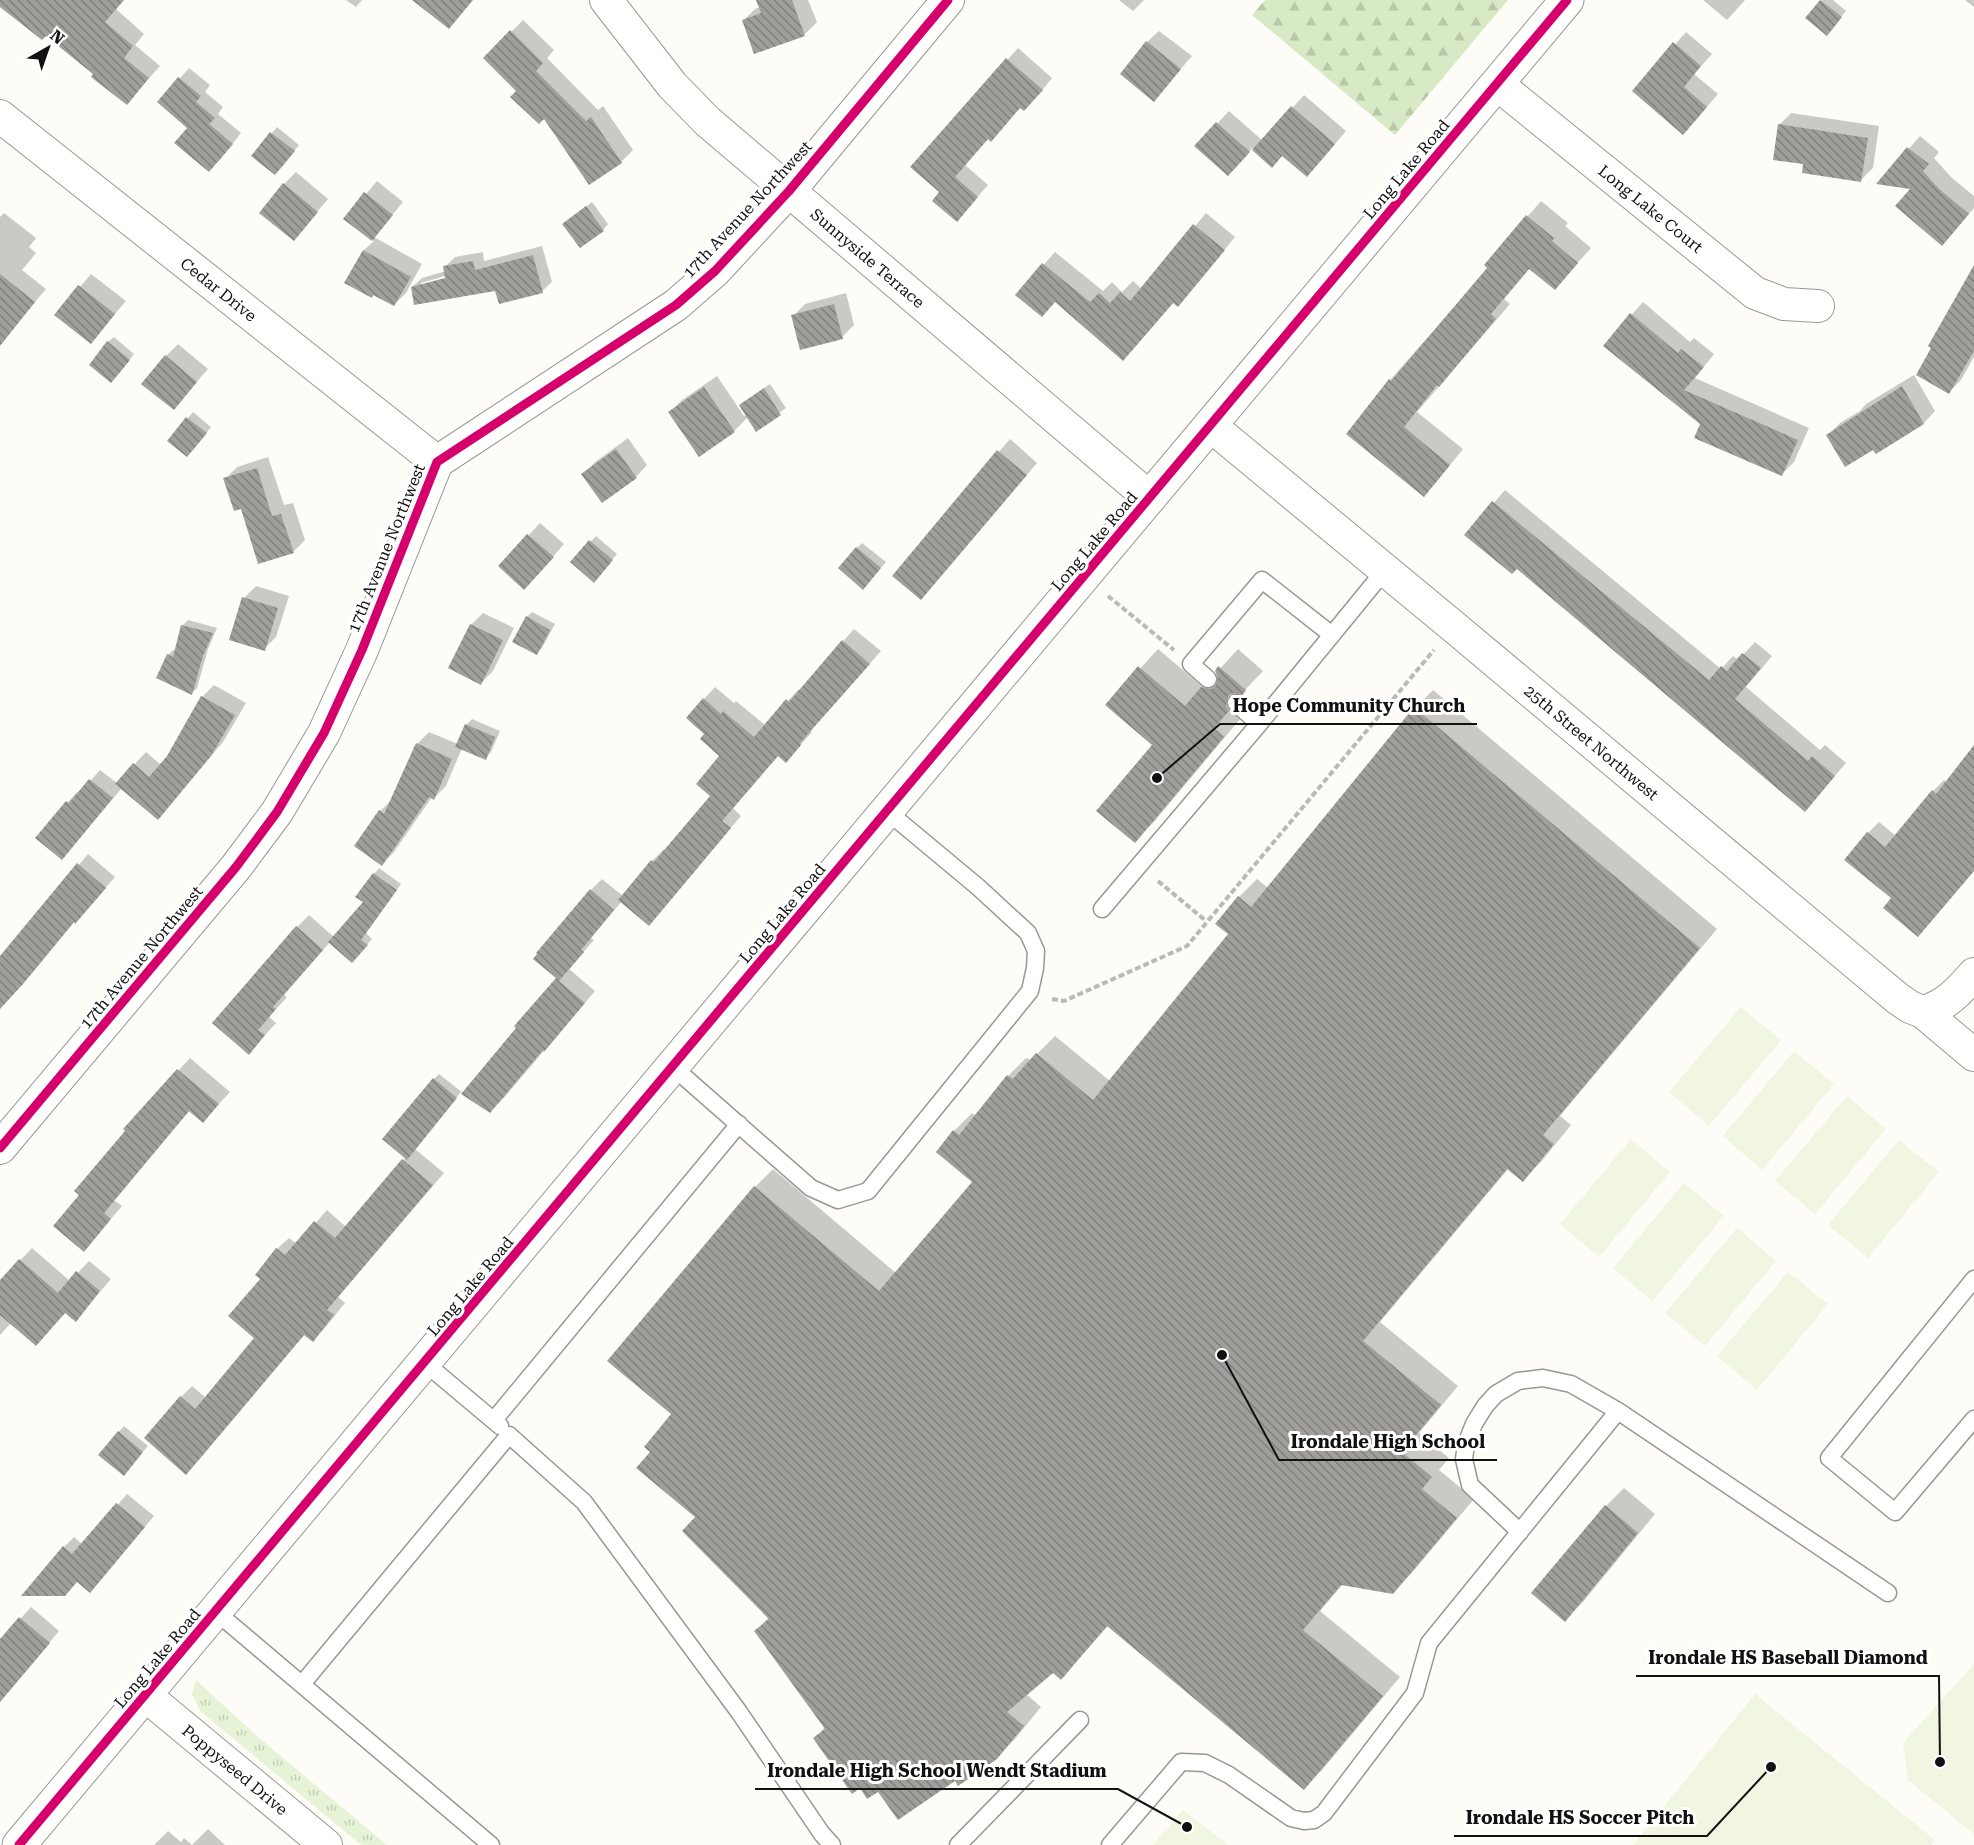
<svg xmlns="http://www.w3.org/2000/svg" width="1974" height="1845" viewBox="0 0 1974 1845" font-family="'Roboto Serif',serif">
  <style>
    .grass { fill: url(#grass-tufts) }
    .forest { fill: url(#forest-firs) }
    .pitch { fill: #f0f6e1 }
    .shadow { fill: #0003; fill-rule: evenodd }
    .building { fill: url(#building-back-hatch) }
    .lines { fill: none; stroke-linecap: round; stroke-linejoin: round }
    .service-casing { stroke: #979795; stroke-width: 19 }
    .minor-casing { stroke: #979795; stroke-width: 34 }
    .tertiary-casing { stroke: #979795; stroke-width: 35 }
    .path { stroke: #b9b9b8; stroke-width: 4; stroke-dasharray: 6 3; stroke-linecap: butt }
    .service { stroke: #fffffe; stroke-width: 16 }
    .minor { stroke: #fffffe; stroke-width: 32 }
    .tertiary { stroke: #fffffe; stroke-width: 33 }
    .cycleway-casing { stroke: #fff; stroke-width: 13 }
    .cycleway { stroke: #d6006c; stroke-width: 9 }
    .labels { text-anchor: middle; stroke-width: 6; stroke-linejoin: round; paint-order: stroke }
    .street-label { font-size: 16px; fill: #111; stroke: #fff }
    .leader { fill: none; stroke: #111; stroke-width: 2 }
    .callout-dot { fill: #111; stroke: #fff; stroke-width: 2 }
    .callout-label { font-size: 18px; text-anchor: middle; font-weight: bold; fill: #111; stroke: #fff; stroke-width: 6; stroke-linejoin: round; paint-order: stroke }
  </style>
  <defs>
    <pattern id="grass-tufts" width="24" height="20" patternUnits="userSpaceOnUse" patternTransform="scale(1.5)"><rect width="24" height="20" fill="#e7f3d7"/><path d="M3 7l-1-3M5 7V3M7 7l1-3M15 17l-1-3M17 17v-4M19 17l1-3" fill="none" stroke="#c5cfb8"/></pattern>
    <pattern id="forest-firs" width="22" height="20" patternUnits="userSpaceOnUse" patternTransform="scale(1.5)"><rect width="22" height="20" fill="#d8eac5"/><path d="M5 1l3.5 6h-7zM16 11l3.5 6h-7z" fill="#b8c8a8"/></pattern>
    <pattern id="building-back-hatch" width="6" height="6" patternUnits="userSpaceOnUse" patternTransform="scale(1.5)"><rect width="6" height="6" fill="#a19f9c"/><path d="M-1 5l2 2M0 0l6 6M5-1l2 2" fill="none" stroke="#82807e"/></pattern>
  </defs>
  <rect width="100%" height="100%" fill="#fdfcf7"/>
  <path class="grass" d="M196 1680 258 1737 387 1845H361L200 1711 192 1694Z"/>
  <path class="forest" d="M1265 0H1508L1395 135 1252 15Z"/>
  <path class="pitch" d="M1741 1007 1781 1040 1709 1126 1669 1092Z
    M1794 1051 1834 1084 1762 1170 1723 1136Z
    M1847 1096 1886 1129 1815 1214 1775 1181Z
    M1631 1139 1670 1172 1599 1257 1560 1224Z
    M1899 1140 1939 1172 1868 1258 1828 1225Z
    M1684 1183 1724 1216 1652 1301 1613 1268Z
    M1737 1228 1776 1261 1705 1346 1665 1313Z
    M1788 1272 1828 1304 1757 1390 1717 1356Z
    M1974 1664V1834L1908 1780 1903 1743Z
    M1755 1694 1935 1840 1931 1845H1633Z
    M1183 1810 1228 1845H1153Z"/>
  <path class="shadow" d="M0 0H124L116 9 144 34 135 45 160 66 127 103 95 74 46 35 0 3Z
    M346 0H362L356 7Z
    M758 0H808L817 22 805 34 755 52 743 21 755 9 760 7Z
    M1119 0H1144L1133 11Z
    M1703 0H1745L1727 20Z
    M1822 0H1833L1846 11 1832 28 1807 18Z
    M1965 0H1974V7Z
    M523 20 554 50 547 58 598 110 603 106 633 150 621 162 544 117 485 58Z
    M1159 31 1192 56 1154 100 1147 42Z
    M1686 32 1712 54 1694 74 1718 94 1695 121 1634 91Z
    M1018 48 1052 78 1035 99 1021 107 989 138 965 165 988 185 957 220 941 192 912 167Z
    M189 68 210 85 205 92 223 107 218 114 241 133 219 161 190 127 159 102Z
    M1304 95 1346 131 1318 164 1283 155 1272 166 1252 148 1240 163 1196 146 1229 111 1263 141Z
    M1791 113 1879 126 1873 168 1861 180 1805 163 1779 125Z
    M277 127 299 145 281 168 253 156Z
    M1920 136 1939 152 1934 158 1951 177 1974 196V208L1942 244 1913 188 1879 183Z
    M296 172 328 199 294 239 284 184Z
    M377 181 403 202 374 237 422 264 406 293 394 305 346 282 364 250 374 241 345 219Z
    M1541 201 1568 223 1565 226 1591 248 1555 288 1530 268 1504 299 1510 304 1417 412 1463 449 1438 480 1424 495 1348 434 1390 380 1489 268 1486 265Z
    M592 202 608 224 603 230 564 224Z
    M4 213 36 238 29 247 36 253 22 270 46 289 7 335 0 329V217Z
    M1206 213 1235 237 1189 293 1174 302 1135 347 1056 301 1017 295 1055 252 1103 291 1112 282 1122 292 1133 281 1142 289Z
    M542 246 552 282 542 291 412 287 422 278 446 271 445 267 455 257 483 252 484 261ZM452 274 453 277 421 286V283Z
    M91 274 126 301 91 342 56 315Z
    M1974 276V357L1961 380 1949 392Z
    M846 293 854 325 842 337 793 316 805 304Z
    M1643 302 1690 342 1694 338 1714 354 1695 378 1809 428 1794 462 1782 474 1702 424 1605 345Z
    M114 337 134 354 117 376 108 342Z
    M178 344 208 369 174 408 166 356Z
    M1914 375 1935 411 1924 423 1876 452 1874 447 1828 435 1840 423 1860 411 1866 404Z
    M717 376 744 416 746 415 740 405 770 384 786 408 756 430 748 417 734 431 699 455 670 412 682 400Z
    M193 412 211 427 193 450 169 441Z
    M628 438 647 465 636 477 583 474 595 462Z
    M1010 439 1037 463 921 598 894 575Z
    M268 457 284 505 293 503 305 540 293 552 242 507 225 479 237 467Z
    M1505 490 1721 669 1733 656 1738 660 1755 642 1772 656 1746 687 1820 750 1825 745 1846 763 1805 810 1517 567 1466 535Z
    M540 523 564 544 536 576 500 566Z
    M596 536 617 554 599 575 572 562Z
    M862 543 886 562 868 582 857 548Z
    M256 586 289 596 276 637 264 649 244 598Z
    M532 612 555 624 542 648 537 653 527 617Z
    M483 613 514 628 493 671 481 683 471 625Z
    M188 620 217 628 208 649 197 688 192 693 168 655 173 650 176 651 182 626Z
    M854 629 881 651 810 731 812 732 797 749 779 755 733 808 741 816 649 924 622 901 591 938 594 940 569 969 595 991 502 1100 490 1111 461 1092 415 1149 444 1173 338 1297 345 1303 324 1329 313 1340 305 1334 198 1461 181 1397 192 1386 206 1398 256 1337 262 1279 277 1249 289 1238 297 1244 327 1210 346 1227 406 1157 434 1079 439 1074 463 1093 558 978 591 890 602 879 623 896 652 861 664 849 666 851 712 796 721 756 706 734 704 699 715 687 734 703 736 701 765 725 799 689 801 690Z
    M1158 649 1203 687 1238 649 1263 671 1245 690 1246 691 1231 710 1241 718 1153 823 1134 841 1154 745 1107 705Z
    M214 685 246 703 223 742 158 818 122 788 71 848 37 838 68 802 77 792 79 794 100 770 117 783 146 752 161 765 168 757 202 697Z
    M1433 690 1717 929 1560 1116 1571 1125 1541 1162 1523 1180 1509 1168 1380 1322 1458 1386 1419 1433 1449 1458 1439 1470 1474 1499 1411 1574 1392 1593 1343 1584 1320 1611 1400 1677 1322 1770 1304 1788 1109 1625 1061 1678 1053 1671 1026 1694 1041 1707 1015 1739 996 1758 955 1779 860 1786 815 1738 825 1727 756 1631 769 1617 652 1452 673 1414 755 1187 773 1169 896 1273 974 1182 954 1131 972 1113 976 1116 1008 1076 1026 1058 1031 1060 1055 1036 1110 1081 1230 934 1239 897 1257 879 1268 888 1415 708Z
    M472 719 500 731 491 752 485 758 462 748 446 786 434 798 432 797 394 852 382 864 380 811 393 799 417 744 429 732 458 744 466 725Z
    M1974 747V871L1918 935 1893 898 1868 833 1879 822 1896 836 1933 791 1944 780 1947 782Z
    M88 854 115 877 85 912 75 921 33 972 0 1008V958Z
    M379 868 401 884 366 933 372 939 358 955 330 942 284 995 287 997 269 1017 276 1023 249 1053 297 927 309 915 334 937 365 902 374 874Z
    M190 1058 230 1092 203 1121 190 1110 114 1200 122 1206 84 1250 127 1131 125 1129Z
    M32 1248 70 1281 89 1261 111 1279 76 1320 66 1312 36 1344 11 1323 0 1335V1282Z
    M124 1426 148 1446 129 1468 100 1454Z
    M1624 1488 1655 1514 1583 1602 1565 1620 1606 1506Z
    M127 1494 154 1516 100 1581 64 1547 74 1537 83 1545Z
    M31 1607 59 1631 0 1702V1642Z
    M208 1829 225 1845H192Z
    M168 1831 181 1842 184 1838 192 1845H154Z"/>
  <path class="building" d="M0 0H124L105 22 133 46 124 58 149 78 127 105 91 77 93 74 46 36 42 40 0 7Z
    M412 0H473L449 29Z
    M756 0H792L805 36 754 54 742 20 761 13Z
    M1820 0 1842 17 1827 36 1805 18Z
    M510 30 543 63 536 71 586 121 591 117 622 163 589 185 544 119 539 124 510 97 516 91 483 58Z
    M1146 41 1181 69 1154 102 1120 74Z
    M1673 42 1701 66 1684 87 1707 107 1683 135 1632 91Z
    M1006 58 1043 90 1024 111 1020 108 991 142 988 139 955 177 978 197 957 222 932 201 939 192 910 167Z
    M178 77 201 96 196 102 215 118 209 124 233 144 209 172 174 143 187 128 157 102Z
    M1291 106 1335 144 1307 177 1282 156 1272 168 1252 150Z
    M1216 122 1250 152 1228 176 1194 146Z
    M1778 124 1868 138 1861 182 1802 173 1803 164 1773 160Z
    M270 132 295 151 275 175 251 156Z
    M1907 147 1929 164 1923 171 1939 189 1969 214 1942 246 1895 206 1910 189 1876 184Z
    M283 183 318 212 294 241 259 213Z
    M364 192 393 215 372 241 343 219Z
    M586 206 604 231 580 248 562 224Z
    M1526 215 1554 238 1552 241 1578 263 1555 290 1529 269 1491 314 1496 319 1439 387 1437 385 1404 427 1450 465 1424 497 1346 434 1389 379 1391 381 1487 268 1484 265Z
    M1193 224 1225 250 1178 307 1173 303 1123 361 1055 302 1042 317 1015 295 1042 263 1090 302 1099 293 1110 303 1120 292 1130 301Z
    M363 250 411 277 394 306 373 295 372 298 344 283Z
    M533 255 543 293 499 304 495 291 414 305 411 287 445 278 443 266 473 261 475 270Z
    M1974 265V351L1949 394 1916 375 1931 348 1928 346Z
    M0 274 35 302 0 346Z
    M78 285 115 314 91 344 54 315Z
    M834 304 843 339 800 350 791 315Z
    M1630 313 1678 353 1681 349 1704 367 1684 390 1798 440 1782 476 1694 438 1700 424 1603 346Z
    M107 341 130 360 111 383 89 365Z
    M165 355 197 382 174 410 141 384Z
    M1902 386 1924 424 1876 454 1873 450 1845 467 1826 435Z
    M704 387 735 432 699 457 668 412Z
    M764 388 781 415 756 432 739 405Z
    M186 417 207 433 187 457 167 441Z
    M616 449 637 478 602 503 581 474Z
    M997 450 1027 475 921 600 892 576Z
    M257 468 272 516 281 514 294 553 258 564 241 509 234 511 223 478Z
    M1492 501 1709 680 1721 666 1727 671 1742 653 1761 668 1735 699 1808 761 1812 756 1835 776 1805 812 1517 569 1512 574 1464 535Z
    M527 534 554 557 524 590 498 566Z
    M589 540 613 560 594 583 570 562Z
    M856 547 881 568 863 590 838 568Z
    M242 597 278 608 265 651 229 640Z
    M526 616 550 630 537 655 512 642Z
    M470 624 503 640 481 685 448 668Z
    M181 625 213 633 203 656 192 695 156 678 167 654 173 657Z
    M842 640 870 664 800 743 801 745 786 763 778 756 722 821 731 828 649 926 618 900 651 860 654 862 710 796 696 784 719 756 700 739 704 734 686 718 703 698 721 714 723 711 754 737 786 699 789 702Z
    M1138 666 1185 706 1201 687 1211 689 1216 685 1218 676 1215 671 1218 666 1246 690 1242 695 1233 693 1228 696 1226 706 1229 711 1214 728 1224 737 1135 843 1096 811 1152 745 1105 705Z
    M201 696 235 715 211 756 158 820 115 784 133 763 149 777 167 756Z
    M1414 707 1700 948 1543 1135 1554 1144 1523 1182 1507 1169 1363 1341 1441 1405 1402 1452 1432 1477 1422 1489 1457 1518 1393 1594 1341 1585 1303 1630 1383 1696 1304 1790 1107 1626 1061 1680 1053 1673 1007 1712 1024 1726 997 1759 958 1786 955 1781 898 1820 878 1792 867 1799 860 1788 852 1794 813 1738 825 1729 754 1631 769 1619 682 1531 695 1517 636 1468 650 1452 644 1447 671 1414 607 1361 754 1186 879 1291 972 1182 936 1152 953 1130 959 1135 1007 1075 1013 1079 1036 1053 1093 1100 1228 934 1215 924 1238 896 1251 907Z
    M465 724 495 737 486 760 455 747Z
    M416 743 452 759 434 800 429 797 382 866 354 846 379 810 384 814Z
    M1974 745V871L1918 937 1883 908 1891 898 1844 860 1867 832 1885 847 1932 790 1936 794Z
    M89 779 113 798 62 860 35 838 66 801 69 803Z
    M77 863 106 888 75 924 74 922 23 984 0 1009V956Z
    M373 873 397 890 361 940 368 945 352 963 328 942 363 902 355 897Z
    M590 889 614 910 581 950 584 952 559 981 585 1003 544 1052 543 1050 490 1113 461 1094 516 1028 514 1026 556 978 533 959 537 954 536 953Z
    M296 926 323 950 273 1007 276 1009 258 1030 265 1035 249 1055 212 1023Z
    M177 1069 219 1104 203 1123 189 1111 104 1213 111 1219 84 1252 53 1226 79 1195 74 1191 125 1131 123 1129Z
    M433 1078 457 1098 407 1160 382 1139Z
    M402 1159 433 1185 327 1310 334 1315 313 1342 304 1335 186 1475 144 1438 180 1396 195 1409 254 1338 228 1316 260 1279 255 1275 276 1248 285 1255 314 1221 335 1238Z
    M19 1259 58 1293 76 1271 100 1291 76 1322 65 1313 36 1346 0 1315V1280Z
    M118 1431 143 1452 124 1476 98 1455Z
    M116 1503 145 1527 90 1593 77 1582 65 1596H21L63 1546 72 1554Z
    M1605 1505 1638 1533 1565 1622 1531 1593Z
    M19 1617 50 1643 0 1702V1639Z"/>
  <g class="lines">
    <g class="service-casing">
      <path id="service" d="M1208 679 1191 664 1262 580 1332 635
        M1236 703 1259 724
        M1102 909 1259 724 1385 570
        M673 1067 811 1188 838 1200 868 1191 1030 991 1035 968 1036 951 1028 933 978 887 888 812
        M1974 1279 1829 1458 1895 1512 1974 1419
        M425 1363 500 1426
        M494 1420 739 1124
        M1520 1532 1470 1485 1464 1459 1466 1444 1474 1424 1485 1406 1496 1394 1518 1381 1543 1378 1571 1384 1618 1411
        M215 1611 491 1845
        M302 1684 509 1435 584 1502 739 1712 822 1834 832 1845
        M958 1845 1080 1720
        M1110 1845 1181 1762 1205 1763 1229 1775 1291 1818 1304 1821 1314 1820 1324 1813 1415 1693 1429 1643 1618 1411 1888 1593"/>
    </g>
    <g class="minor-casing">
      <g id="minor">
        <path id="s1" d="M606 0 672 85 707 121 1150 498"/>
        <path id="s2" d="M1497 84 1755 293 1784 304 1818 306"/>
        <path id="s3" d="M0 116 437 462"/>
        <path id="s4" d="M1211 426 1454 627 1897 998 1910 1007 1923 1012 1974 1055"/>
        <path d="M1923 1012C1946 1006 1959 991 1974 974"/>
        <path d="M0 1148 236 867 277 812 324 733 362 650 437 462 676 305 715 271 789 191 948 0"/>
        <path id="s5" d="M145 1695 326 1845"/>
      </g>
    </g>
    <g class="tertiary-casing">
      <path id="tertiary" d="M19 1845 1567 0"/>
    </g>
    <path class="path" d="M1108 596 1174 650
      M1158 881 1206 921
      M1052 999 1064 1001 1187 946 1434 650"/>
    <use href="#service" class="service"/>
    <use href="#minor" class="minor"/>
    <use href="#tertiary" class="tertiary"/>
    <g class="cycleway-casing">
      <path id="cycleway" d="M0 1148 236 867 277 812 324 733 362 650 437 462 676 305 715 271 789 191 948 0
        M19 1845 1567 0"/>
    </g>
    <use href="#cycleway" class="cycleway"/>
  </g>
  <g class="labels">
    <g class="street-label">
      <text transform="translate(1406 169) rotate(-50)" y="6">Long Lake Road</text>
      <text transform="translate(747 209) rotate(-47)" y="6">17th Avenue Northwest</text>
      <text dy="6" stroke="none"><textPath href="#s2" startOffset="198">Long Lake Court</textPath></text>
      <text dy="6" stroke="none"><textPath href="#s1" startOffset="369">Sunnyside Terrace</textPath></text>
      <text dy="6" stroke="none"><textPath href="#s3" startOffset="279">Cedar Drive</textPath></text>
      <text transform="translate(1094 541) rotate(-50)" y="6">Long Lake Road</text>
      <text transform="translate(386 548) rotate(-68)" y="6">17th Avenue Northwest</text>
      <text dy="6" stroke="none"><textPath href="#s4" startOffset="495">25th Street Northwest</textPath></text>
      <text transform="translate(782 913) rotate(-50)" y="6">Long Lake Road</text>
      <text transform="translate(141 957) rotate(-50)" y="6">17th Avenue Northwest</text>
      <text transform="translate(470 1286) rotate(-50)" y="6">Long Lake Road</text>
      <text transform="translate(157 1658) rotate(-50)" y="6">Long Lake Road</text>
      <text dy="6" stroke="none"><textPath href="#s5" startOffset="117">Poppyseed Drive</textPath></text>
    </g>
  </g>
  <path class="leader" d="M1157 778L1220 724H1477M1222 1355L1279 1460H1497M1940 1762L1939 1676H1636M1187 1827L1118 1789H755M1771 1767L1707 1836H1454"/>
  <g class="callout-dot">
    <circle cx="1157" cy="778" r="6"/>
    <circle cx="1222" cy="1355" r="6"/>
    <circle cx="1940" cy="1762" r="6"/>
    <circle cx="1187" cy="1827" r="6"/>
    <circle cx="1771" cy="1767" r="6"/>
  </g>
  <g class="callout-label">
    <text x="1349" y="712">Hope Community Church</text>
    <text x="1388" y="1448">Irondale High School</text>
    <text x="1788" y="1664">Irondale HS Baseball Diamond</text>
    <text x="937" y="1777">Irondale High School Wendt Stadium</text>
    <text x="1580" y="1824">Irondale HS Soccer Pitch</text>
  </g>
  <g transform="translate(48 48) rotate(40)" stroke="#ffffff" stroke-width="4.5" paint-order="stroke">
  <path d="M0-4.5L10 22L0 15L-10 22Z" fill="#111111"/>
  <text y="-9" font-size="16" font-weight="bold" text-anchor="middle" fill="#111111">N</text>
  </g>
</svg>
